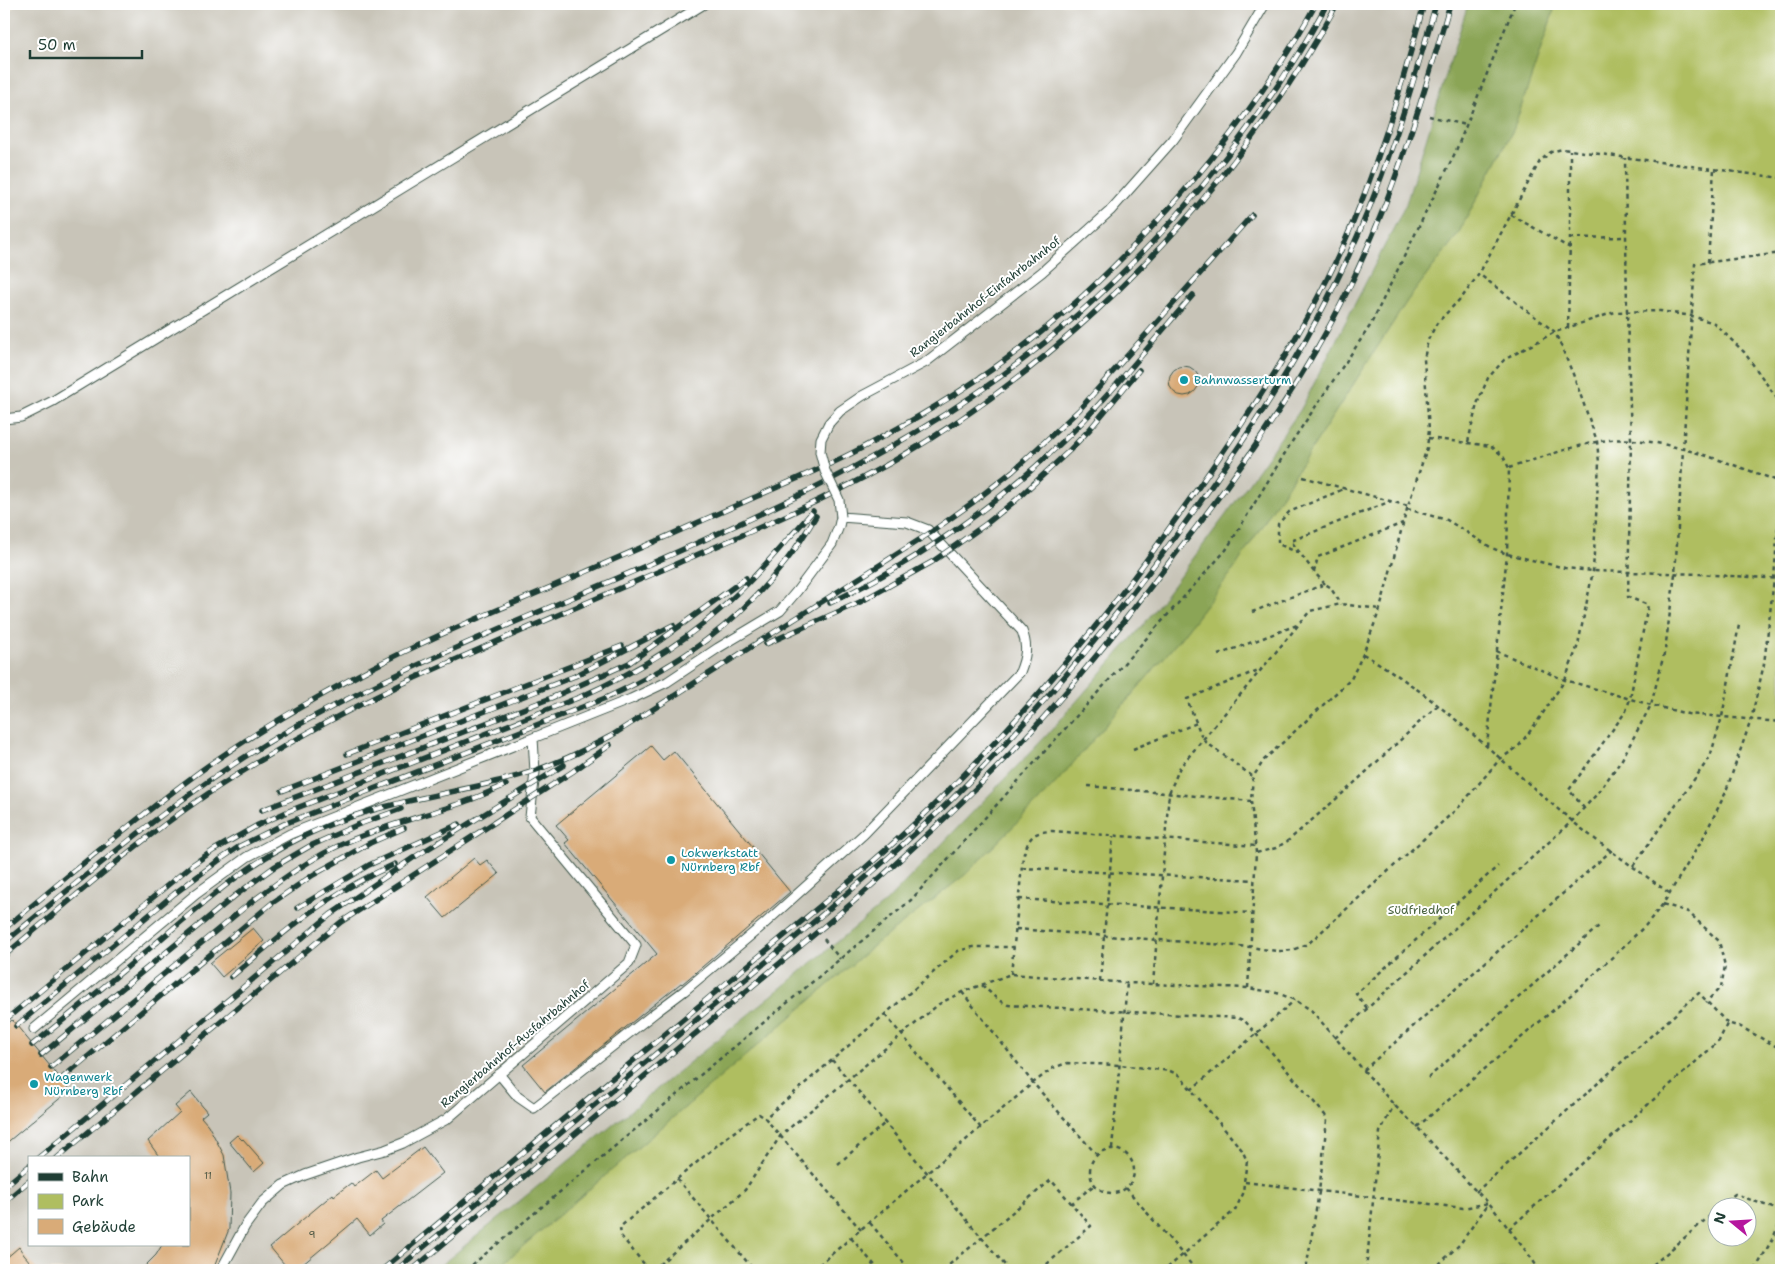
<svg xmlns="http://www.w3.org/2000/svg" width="1785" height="1274" viewBox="0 0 1785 1274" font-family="'Shantell Sans',sans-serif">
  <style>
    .industrial { fill: #c8c4b8; fill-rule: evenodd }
    .green { fill: #afbe60; stroke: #677e4a; fill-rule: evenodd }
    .forest { fill: #8ba556; stroke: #557145 }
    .building { fill: #d9ab78 }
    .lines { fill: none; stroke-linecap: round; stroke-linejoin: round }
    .service-casing { stroke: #3f564a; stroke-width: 11 }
    .path { stroke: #3f564a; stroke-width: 2.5; stroke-dasharray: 4 4; stroke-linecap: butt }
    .service { stroke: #fff; stroke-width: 9 }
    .rail-casing { stroke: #1f3d34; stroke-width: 5.5 }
    .rail { stroke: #fff; stroke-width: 4; stroke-dasharray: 11; stroke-linecap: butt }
    .service-bridge-casing { stroke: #3f564a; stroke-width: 11; stroke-linecap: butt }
    .service-bridge { stroke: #fff; stroke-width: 9 }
    .culture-dot { fill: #0f9aa8; stroke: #fff; stroke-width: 2 }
    .labels { text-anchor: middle; stroke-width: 4; stroke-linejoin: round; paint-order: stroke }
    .number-label { font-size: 10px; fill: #4e5845 }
    .street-label { font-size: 12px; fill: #1f3d34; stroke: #fff }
    .culture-label { font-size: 12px; fill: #0d838f; stroke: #fff; text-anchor: start }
    .park-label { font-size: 12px; fill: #4a6441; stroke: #fff }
  </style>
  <rect width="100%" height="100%" fill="#fff"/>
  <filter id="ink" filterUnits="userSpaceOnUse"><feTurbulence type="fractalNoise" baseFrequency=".02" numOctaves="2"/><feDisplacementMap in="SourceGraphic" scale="10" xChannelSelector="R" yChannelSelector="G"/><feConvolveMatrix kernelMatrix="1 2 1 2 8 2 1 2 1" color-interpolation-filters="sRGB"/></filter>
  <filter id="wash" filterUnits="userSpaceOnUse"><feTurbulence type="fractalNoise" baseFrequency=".0096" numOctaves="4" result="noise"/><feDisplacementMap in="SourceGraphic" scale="20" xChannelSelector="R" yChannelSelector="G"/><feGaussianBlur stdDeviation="1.12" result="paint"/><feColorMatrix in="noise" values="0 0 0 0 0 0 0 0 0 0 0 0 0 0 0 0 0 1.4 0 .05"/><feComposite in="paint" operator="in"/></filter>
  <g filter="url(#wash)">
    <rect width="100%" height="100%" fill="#f3e4ca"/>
    <path class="industrial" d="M18 4H1468L1406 204 1301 409 1228 512 1144 624 1048 734 885 903 435 1270H4V13ZM29 1158H189V1245H29Z"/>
    <path class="green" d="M1556 4H1781V1270H495L877 943 966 874 1055 784 1179 640 1234 569 1407 301 1458 234 1514 128ZM1718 1206H1748V1236H1718Z"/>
    <path class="forest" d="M1468 4H1556L1514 128 1458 234 1407 301 1234 569 1179 640 1055 784 966 874 877 943 495 1270H435L885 903 1048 734 1144 624 1228 512 1301 409 1406 204Z"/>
    <g id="blocks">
      <path class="building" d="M1169 381a15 15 0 1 1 30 0a15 15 0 1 1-30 0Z
        M651 746 663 760 674 751 790 892 682 984 681 983 545 1092 523 1065 657 954 565 843 569 840 556 825Z
        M474 858 480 865 487 860 499 874 445 918 427 897Z
        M253 928 264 941 222 977 210 963Z
        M12 1020 70 1090 4 1145V1027Z
        M191 1092 207 1112 201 1117 208 1125 224 1155 230 1193 229 1229 213 1270H141L156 1255 162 1245H189V1158H160L148 1141 180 1112 175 1106Z
        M237 1135 242 1140 243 1139 264 1163 254 1172 229 1142Z
        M423 1147 443 1173 381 1221 383 1224 370 1235 357 1219 296 1270H289L270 1247 333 1194 334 1196 351 1183 354 1187 376 1170 382 1178Z
        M19 1247 24 1255 37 1270H4V1260Z"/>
    </g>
  </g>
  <g filter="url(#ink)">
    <use href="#blocks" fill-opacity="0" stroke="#3f564a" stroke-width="1"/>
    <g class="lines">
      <g class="service-casing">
        <path id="service" d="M4 419 21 417 53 401 704 4
          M829 423 840 411 862 396 926 362 1042 272 1110 211 1173 140 1236 53 1265 4
          M34 1029 196 894 247 857 290 834 533 738
          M221 1270 245 1226 262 1203 283 1185 305 1175 358 1157 385 1150 403 1143 447 1119 629 963 636 945 530 817 535 772 533 738 631 699 667 682 718 648 780 611 797 591 832 544 839 526 841 517 907 522 928 530 1022 631C1028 646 1026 657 1020 672L864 834 763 925 684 991 656 1012 534 1108 518 1097 499 1074"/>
      </g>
      <path class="path" d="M1429 116 1466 125
        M1511 215 1570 248
        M1570 238 1626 237
        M1708 262 1714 169
        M1568 328 1570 238V150
        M1428 438 1491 446 1503 456 1509 468 1507 554 1487 746
        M1468 442 1477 404 1488 378 1504 360 1555 332 1615 312 1660 311 1692 316 1714 323 1744 352 1781 404
        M1509 468C1537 459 1567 448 1596 442 1651 430 1729 464 1781 482
        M1303 477 1408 506
        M1407 509 1447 520 1492 548 1507 554 1565 568 1593 571 1700 574 1781 579
        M1299 553 1278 544V524L1289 512 1346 488
        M1314 572 1291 541 1391 501
        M1325 584 1314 572 1318 557 1403 523
        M1252 612 1325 584 1330 587 1341 604
        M1496 651 1565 680 1651 705 1688 714 1781 722
        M1363 654C1441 698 1503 764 1571 820 1602 846 1637 869 1669 893
        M1218 655 1297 625
        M1133 749 1197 723
        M1252 776 1203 740 1187 699 1261 669
        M1088 786 1251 801
        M1584 808 1569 790 1626 711 1630 699 1648 605 1628 597 1631 440 1627 312 1625 158
        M1256 853 1251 801 1253 777 1264 760 1351 679 1363 654 1380 609 1407 509 1427 448 1429 430 1424 359 1428 340 1437 323 1463 296 1479 274 1540 161 1551 152 1562 149 1781 178
        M1633 866 1710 757 1722 717 1739 625
        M1022 868 1254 880
        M1019 899 1252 913
        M1663 904 1688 912 1719 941 1725 966 1721 987 1706 1002
        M1016 929 1251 947C1275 951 1286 955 1309 943L1459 807 1500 759 1518 747 1537 722 1565 680 1578 645 1593 571 1599 463 1597 441 1573 374 1555 332 1479 274
        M824 939 840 959
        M1011 974 1023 856C1030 837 1031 832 1052 831L1256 846
        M1100 981 1113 836
        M1153 984 1169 793 1180 767 1310 611 1341 604 1380 609
        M982 985 998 1000 1008 1005 1238 1018 1245 1021 1325 1115 1327 1120 1319 1192 1306 1270
        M1248 988 1256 853 1276 848 1289 840 1351 786 1439 704
        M962 992 1033 1083 1096 1154
        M1367 1008 1356 994 1498 866
        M885 1015 981 1128
        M1335 1038 1572 821 1597 794 1621 761 1651 705 1665 650 1675 574 1695 264 1781 253
        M832 1060 1009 1270
        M1364 1070 1612 850
        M1428 1078 1599 926
        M1191 1090 1295 1000
        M1417 1127 1586 982 1645 926 1663 904 1702 840 1725 794 1751 720 1764 664 1774 579 1781 484
        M1112 1148 1127 983
        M1090 1171a22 22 0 1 1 44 0a22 22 0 1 1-44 0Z
        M838 1164 885 1123
        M677 1179 754 1270
        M1245 1182 1463 1208 1489 1203
        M1126 1188 1196 1270
        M1476 1192 1699 993 1727 1023 1741 1027 1781 1049
        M1071 1204 1094 1185
        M1720 1206 1735 1194 1781 1211
        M870 1223 910 1270
        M1509 1229 1719 1041 1727 1024
        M861 1230 765 1118 958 951 973 947H1014
        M851 1238 879 1270
        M466 1270 911 900 1226 550 1293 440 1370 326 1455 153 1515 4
        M649 1270 621 1236 620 1227 727 1137 759 1114 765 1118
        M653 1270 745 1190 781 1135 939 1004 962 992 1011 974 1127 983 1248 988 1277 993 1295 1000 1311 1010 1394 1105 1417 1127 1473 1188 1489 1203 1532 1259 1539 1270
        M813 1270 1033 1083 1053 1068 1067 1063 1120 1065 1170 1071 1179 1075 1242 1150 1247 1161 1244 1182 1243 1194 1235 1210 1165 1270
        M865 1270 873 1264
        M943 1270 1051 1180 1091 1226 1040 1270
        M1366 1270 1380 1132 1394 1105
        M1433 1270 1460 1244 1488 1204
        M1647 1270 1718 1209
        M1755 1270 1774 1236 1781 1219"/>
      <use href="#service" class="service"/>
      <g class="rail-casing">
        <path id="rail" d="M790 537 813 511
          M830 603C915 562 991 510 1059 445 1108 399 1149 345 1193 295
          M766 644 860 602 932 562 986 524 1016 500 1069 451 1090 429 1139 370
          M347 754 622 646
          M282 791 575 676 673 625
          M262 810 551 698 629 663 746 578
          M297 908 369 865 459 824
          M4 929C69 875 134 820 202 770 253 733 308 702 364 672 424 640 488 614 551 587 618 558 686 528 753 498 788 482 824 468 858 450 909 423 959 394 1005 360 1049 328 1090 291 1128 252 1201 177 1266 95 1316 4
          M4 943C102 862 198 778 311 718 443 647 584 596 719 533 807 493 895 449 974 395 1115 300 1246 153 1327 4
          M4 956C73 898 142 837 218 787 278 748 341 713 406 682 496 641 587 603 678 563 750 532 823 501 892 462 1074 358 1237 188 1337 4
          M231 977C261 952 291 925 324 903 346 888 370 875 395 864
          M4 1021 192 865 214 850 258 825 289 811 580 697C639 671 692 638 738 593 758 574 776 552 795 531
          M16 1026 174 894 218 861 240 846 284 824 608 697C682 663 736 625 786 561 797 547 807 531 816 516
          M32 1045C74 1012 114 978 155 944 210 897 257 855 324 827 383 802 446 795 507 779 543 770 578 754 611 736L930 533 972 503 1013 471 1079 410 1252 215
          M41 1055 236 895 274 867 310 846 357 825 401 809
          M51 1067 250 903C281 880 312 857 347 842 386 825 428 815 467 801 481 796 493 790 506 785
          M61 1079 272 903 313 875 370 843 404 828
          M38 1158 330 915 413 858 564 765
          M57 1158 341 922 572 772 610 745
          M4 1187 29 1166
          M4 1202 29 1181
          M382 1270C494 1177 606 1084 718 990 795 926 876 864 947 792 1006 733 1062 669 1114 603 1144 566 1170 526 1198 488 1251 412 1303 334 1341 250 1377 171 1401 88 1424 4
          M396 1270C506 1179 616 1087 725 996 783 948 842 899 898 849 916 832 936 815 953 798 1043 708 1122 611 1196 508 1248 435 1298 361 1337 280 1381 192 1409 98 1436 4
          M412 1270 852 903C907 854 961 805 1012 752 1072 689 1125 621 1177 552 1238 474 1296 392 1341 304 1390 207 1420 108 1450 4"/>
      </g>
      <use href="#rail" class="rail"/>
      <g class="service-bridge-casing">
        <path id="service-bridge" d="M829 423 821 439 820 452 825 471 839 500 841 517"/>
      </g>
      <use href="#service-bridge" class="service-bridge"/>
    </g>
  </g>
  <g class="culture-dot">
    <circle cx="1184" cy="380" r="5"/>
    <circle cx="671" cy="860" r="5"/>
    <circle cx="34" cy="1084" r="5"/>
  </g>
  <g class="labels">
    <g class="number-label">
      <text x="208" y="1179">11</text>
      <text x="312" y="1238">9</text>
    </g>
    <g class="street-label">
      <text transform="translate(985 297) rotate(-38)" y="4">Rangierbahnhof-Einfahrbahnhof</text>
      <text transform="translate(515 1044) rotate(-40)" y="4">Rangierbahnhof-Ausfahrbahnhof</text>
    </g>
    <g class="culture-label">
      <text x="1194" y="384">Bahnwasserturm</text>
      <text x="681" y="857">Lokwerkstatt<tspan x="681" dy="14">Nürnberg Rbf</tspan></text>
      <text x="44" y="1081">Wagenwerk<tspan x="44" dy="14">Nürnberg Rbf</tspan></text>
    </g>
    <g class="park-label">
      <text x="1421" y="914">Südfriedhof</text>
    </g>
  </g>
  <rect width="1785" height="1274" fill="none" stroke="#fff" stroke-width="20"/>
  <rect x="28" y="1156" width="162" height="90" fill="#ffffff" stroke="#a5b1ae"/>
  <rect x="38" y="1173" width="25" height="8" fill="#1f3d34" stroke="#a5b1ae"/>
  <text x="72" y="1182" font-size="15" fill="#1f3d34">Bahn</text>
  <rect x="38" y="1194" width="25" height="15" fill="#afbe60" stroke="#a5b1ae"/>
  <text x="72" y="1206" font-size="15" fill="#1f3d34">Park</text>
  <rect x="38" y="1219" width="25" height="15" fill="#d9ab78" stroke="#a5b1ae"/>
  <text x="72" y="1232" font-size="15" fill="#1f3d34">Gebäude</text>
  <g transform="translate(1732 1222) rotate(288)"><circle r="24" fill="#ffffff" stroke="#a5b1ae"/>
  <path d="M0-4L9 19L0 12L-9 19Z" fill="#b5179e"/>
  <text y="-8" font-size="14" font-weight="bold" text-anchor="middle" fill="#1f3d34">N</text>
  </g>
  <path d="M30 50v8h112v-8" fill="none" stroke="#1f3d34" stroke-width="2.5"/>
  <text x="38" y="50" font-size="15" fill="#1f3d34" stroke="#ffffff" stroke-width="4" paint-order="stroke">50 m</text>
</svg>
